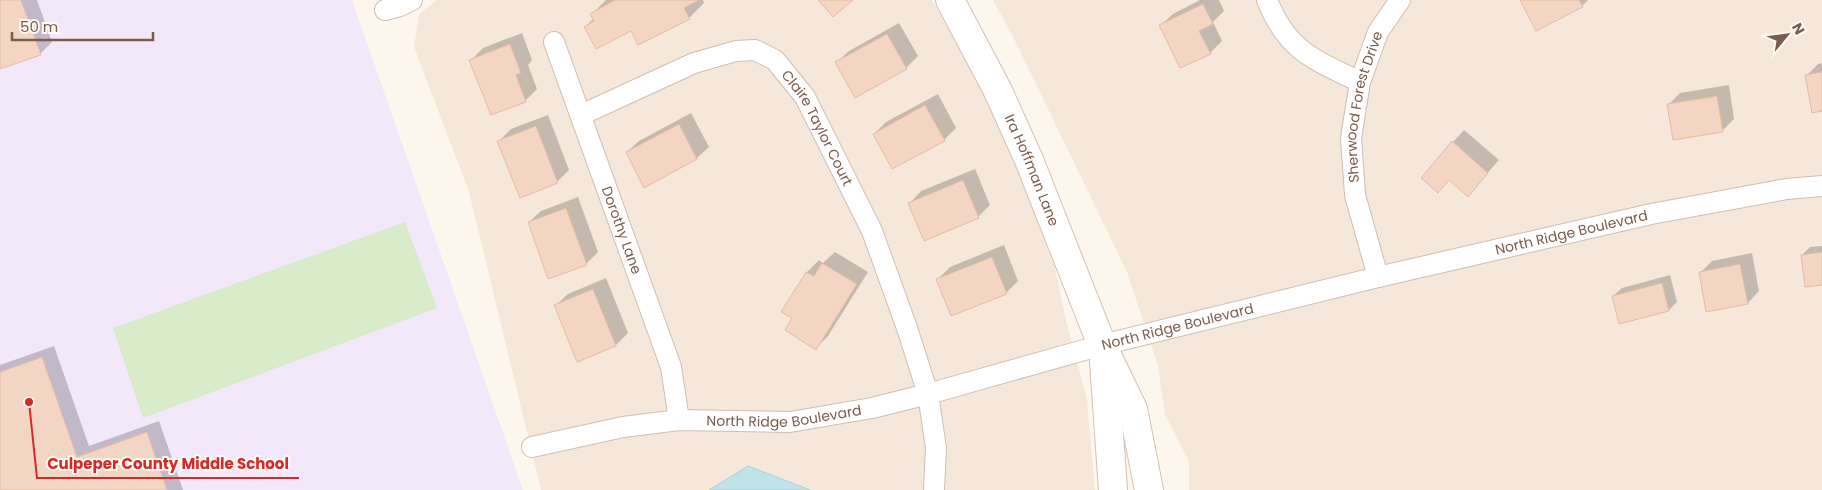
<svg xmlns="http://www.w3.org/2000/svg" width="1822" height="490" viewBox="0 0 1822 490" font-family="Poppins,sans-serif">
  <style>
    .residential { fill: #f5e8da }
    .education { fill: #f3e8fa }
    .park { fill: #d8ecc9 }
    .water { fill: #bfe3e8; stroke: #a5d3da }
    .shadow { fill: #0003 }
    .building { fill: #f3d5c3; stroke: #e6bba3 }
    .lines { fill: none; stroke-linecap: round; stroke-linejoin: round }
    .minor-casing { stroke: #d1beb0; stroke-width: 22 }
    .secondary-casing { stroke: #d6c0b0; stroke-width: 30 }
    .minor { stroke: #fff; stroke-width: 20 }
    .secondary { stroke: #fff; stroke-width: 28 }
    .labels { text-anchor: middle; stroke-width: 4; stroke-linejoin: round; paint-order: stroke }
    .street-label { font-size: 14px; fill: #7a5c4d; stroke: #fffaf3 }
    .leader { fill: none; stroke: #d62828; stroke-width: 2 }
    .callout-dot { fill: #d62828; stroke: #fffaf3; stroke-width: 2 }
    .callout-label { font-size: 15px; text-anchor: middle; font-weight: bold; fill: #d62828; stroke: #fffaf3; stroke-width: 4; stroke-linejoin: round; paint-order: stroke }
  </style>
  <rect width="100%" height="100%" fill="#fdf6ec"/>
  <path class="residential" d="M437 0H932L982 87 1004 136 1055 267 1065 316 1087 400 1095 490H541L469 192 414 47 419 14Z
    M993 0H1822V490H1189V461L1165 415 1158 366 1127 272 1014 39Z"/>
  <path class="education" d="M0 0H352L523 490H0Z"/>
  <path class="park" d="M405 222 437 308 143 418 113 328Z"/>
  <path class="water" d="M748 466 810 490H709Z"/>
  <path class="shadow" d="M0 0H37L52 42 40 54 0 68Z
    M606 0H703L704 3 689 18 631 29 585 27 594 18 592 14Z
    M1200 0H1219L1224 11 1213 22 1222 41 1210 53 1161 25 1173 14Z
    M1522 0H1588L1582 6Z
    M899 23 918 56 906 68 837 62 849 51Z
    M522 33 532 60 528 65 537 89 525 101 471 60 483 48Z
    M1822 63V110L1806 76 1818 64Z
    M1729 85 1734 119 1722 131 1668 105 1680 93Z
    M938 94 956 128 944 140 874 134 886 122Z
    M691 113 709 147 697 158 645 186 627 152 639 141Z
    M548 115 569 170 557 182 499 141 511 129Z
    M1464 130 1499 160 1468 195 1450 179 1438 191 1453 142Z
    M975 169 990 205 978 217 910 203 921 191Z
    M578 197 598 252 586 264 529 222 541 211Z
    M1004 245 1018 281 1006 293 938 279 950 267Z
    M1822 246V284L1802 255 1810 247Z
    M835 252 868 272 828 336 816 348 794 318 783 311 807 272 819 260 823 263Z
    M1752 253 1759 291 1748 303 1700 273 1712 261Z
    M1670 275 1677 302 1669 310 1613 296 1622 288Z
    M606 278 628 333 616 345 578 360 556 305 568 294Z
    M54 346 89 446 159 421 183 490H0V365Z"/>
  <path class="building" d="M0 0H21L41 55 0 69Z
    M615 0H699L684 8 690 19 638 45 631 31 596 49 584 27 594 21 590 14Z
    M818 0H853L833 17Z
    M1520 0H1579L1583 7 1536 31Z
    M1203 4 1213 24 1199 31 1211 54 1180 68 1159 25Z
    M887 34 907 69 855 98 835 62Z
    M510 44 521 73 516 75 526 102 491 115 469 60Z
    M1822 72V111L1812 113 1805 75Z
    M1717 96 1723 132 1673 140 1667 104Z
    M925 105 945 141 892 169 873 134Z
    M679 124 697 159 644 188 626 152Z
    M536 126 558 183 520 198 497 141Z
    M1452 141 1488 173 1468 197 1449 180 1438 193 1421 178Z
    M963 180 979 218 924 241 908 203Z
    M566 208 587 265 548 279 528 222Z
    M1822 252V285L1805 287 1801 255Z
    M992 257 1007 294 951 316 936 279Z
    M822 263 857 284 816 350 785 330 792 318 781 312 806 272 814 276Z
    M1740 264 1748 304 1706 312 1699 272Z
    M1662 283 1669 311 1619 324 1612 296Z
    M593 289 616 346 577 362 554 305Z
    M42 357 77 457 147 432 167 490H0V372Z"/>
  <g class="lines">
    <g class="minor-casing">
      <g id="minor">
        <path d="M1267 0C1288 52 1313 59 1360 82"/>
        <path d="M385 10 400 6 412 0"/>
        <path id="s1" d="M554 42 671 367 679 420"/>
        <path id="s2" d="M581 115 694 63 736 51 755 50 775 60 805 97 872 231 907 328 928 394 936 448 934 490"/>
        <path id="s3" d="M1378 277 1355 195 1351 138 1360 82 1378 32 1400 0"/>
        <path id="s4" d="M532 447 623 427 679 420 790 422 872 408 928 394 1102 345 1378 277 1651 214 1787 189 1822 186"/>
      </g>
    </g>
    <g class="secondary-casing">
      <g id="secondary">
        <path id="s5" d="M950 0 998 91 1029 160 1102 345 1133 409 1149 490"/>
        <path d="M1104 362 1113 490"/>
      </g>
    </g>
    <use href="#minor" class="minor"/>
    <use href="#secondary" class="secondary"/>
  </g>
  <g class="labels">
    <g class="street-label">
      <text dy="5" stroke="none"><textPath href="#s3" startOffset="175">Sherwood Forest Drive</textPath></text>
      <text dy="5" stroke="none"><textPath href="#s2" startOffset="290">Claire Taylor Court</textPath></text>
      <text dy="5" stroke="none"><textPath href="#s5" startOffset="189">Ira Hoffman Lane</textPath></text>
      <text dy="5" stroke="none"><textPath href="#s1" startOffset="200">Dorothy Lane</textPath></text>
      <text dy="5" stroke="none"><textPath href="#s4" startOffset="1065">North Ridge Boulevard</textPath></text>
      <text dy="5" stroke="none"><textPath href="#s4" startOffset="660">North Ridge Boulevard</textPath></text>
      <text dy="5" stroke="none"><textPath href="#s4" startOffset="255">North Ridge Boulevard</textPath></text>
    </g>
  </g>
  <path class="leader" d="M29 402L37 478H299"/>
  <circle class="callout-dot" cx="29" cy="402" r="5"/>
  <g class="callout-label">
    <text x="168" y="469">Culpeper County Middle School</text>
  </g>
  <g transform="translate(1787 35) rotate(61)" stroke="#fffaf3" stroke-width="4" paint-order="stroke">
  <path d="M0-4L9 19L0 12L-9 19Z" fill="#7a5c4d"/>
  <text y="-8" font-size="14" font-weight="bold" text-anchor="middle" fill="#7a5c4d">N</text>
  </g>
  <path d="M12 32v8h141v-8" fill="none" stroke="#7a5c4d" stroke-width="2.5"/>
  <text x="20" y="32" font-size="15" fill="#7a5c4d" stroke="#fffaf3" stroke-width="4" paint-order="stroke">50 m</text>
</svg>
